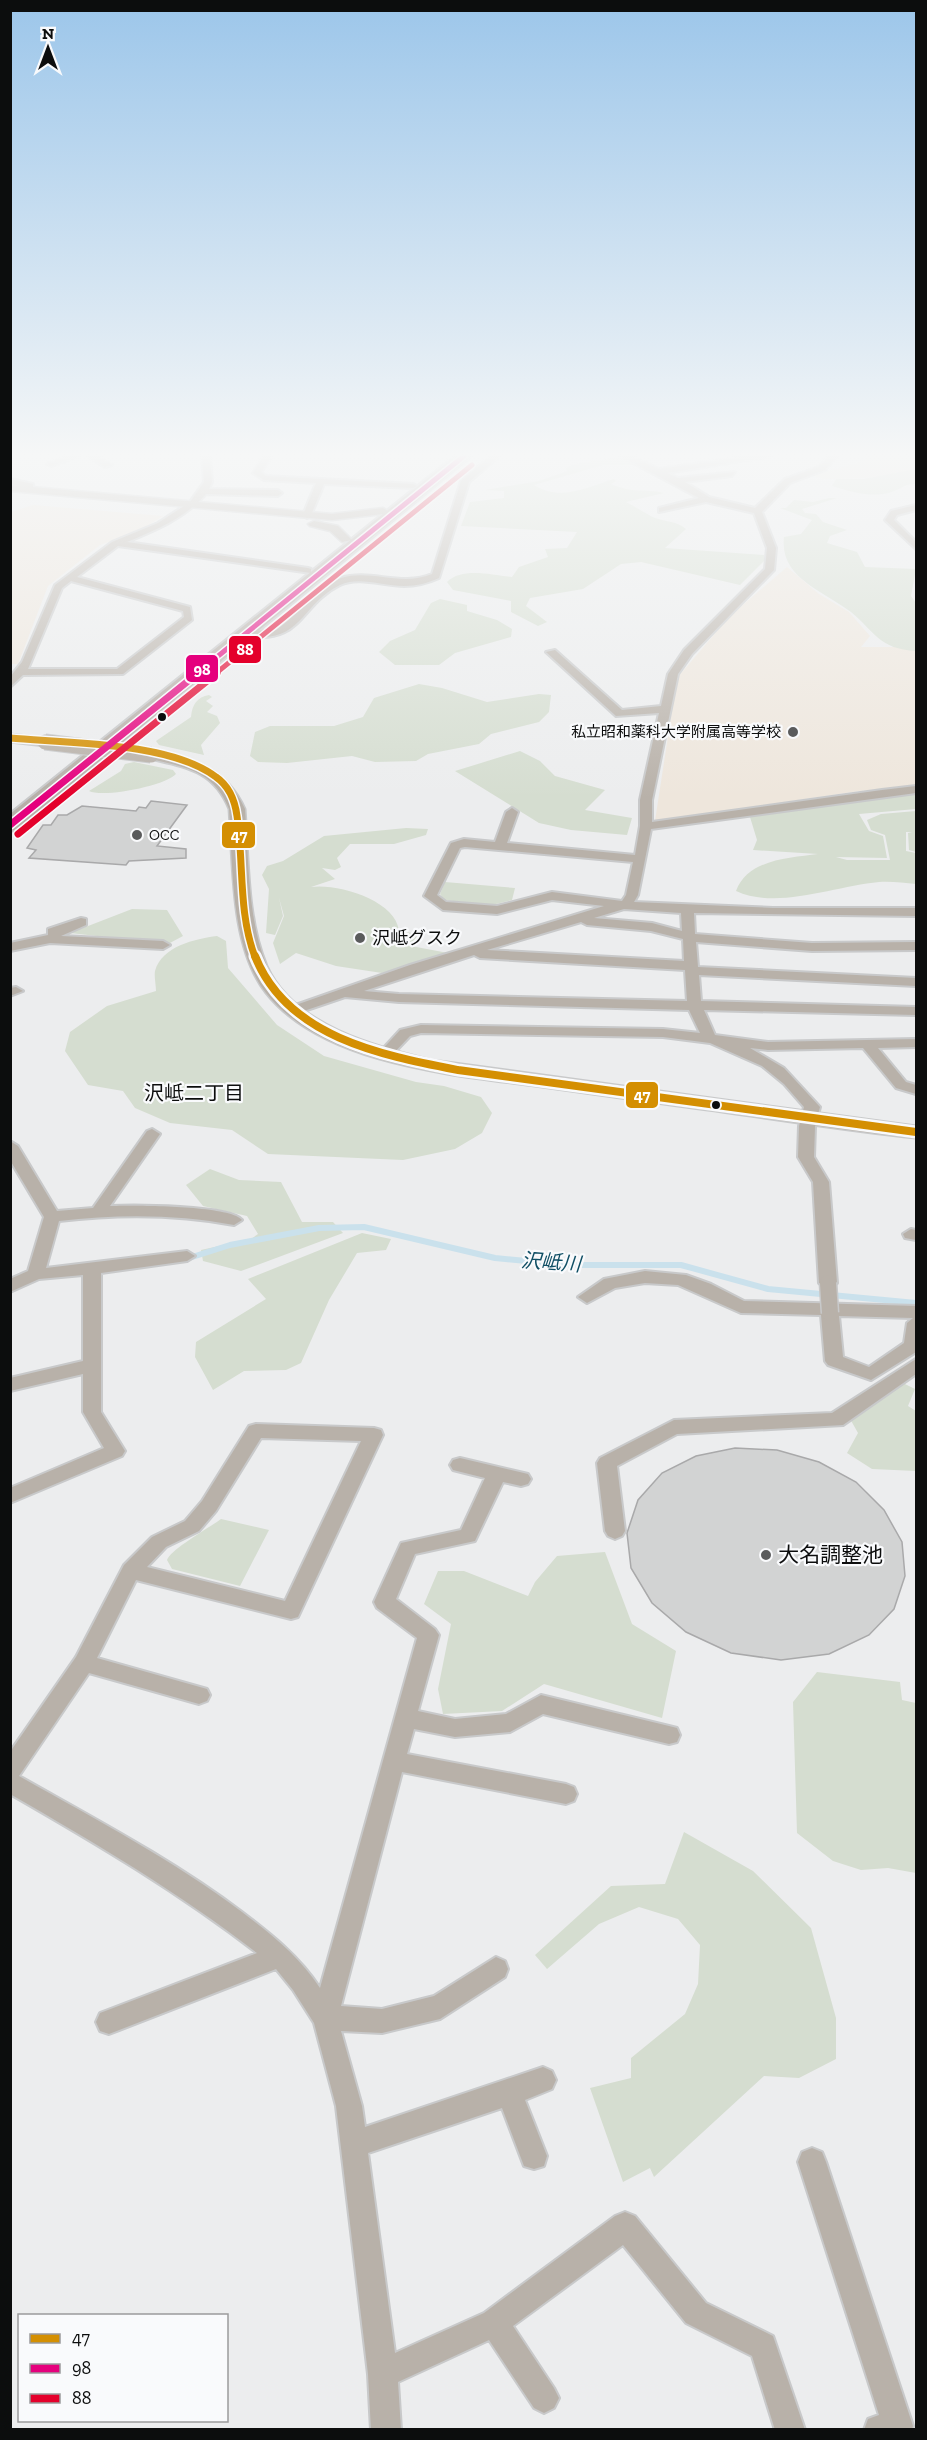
<svg xmlns="http://www.w3.org/2000/svg" width="927" height="2440" viewBox="0 0 927 2440" font-family="'Zilla Slab','Noto Sans JP',serif">
  <style>
    .education { fill: #eee6dc }
    .green { fill: #d5ddd0 }
    .lines { fill: none; stroke-linecap: round; stroke-linejoin: round }
    .stream { stroke: #cae1ec; stroke-width: 6 }
    .building { fill: #d2d3d3; stroke: #a9a9aa; stroke-width: 1.5 }
    .minor-casing { stroke: #c8c9ca; stroke-width: 4 }
    .tertiary-casing { stroke: #c8c9ca; stroke-width: 3 }
    .trunk-casing { stroke: #c8c9ca; stroke-width: 4 }
    .minor { fill: #b8b1a9; fill-rule: evenodd }
    .tertiary { fill: #b8b1a9; fill-rule: evenodd }
    .trunk { fill: #b6afa8; fill-rule: evenodd }
    .minor-bridge-casing { stroke: #c8c9ca; stroke-width: 19; stroke-linecap: butt }
    .tertiary-bridge-casing { stroke: #c8c9ca; stroke-width: 17; stroke-linecap: butt }
    .minor-bridge { stroke: #b8b1a9; stroke-width: 16 }
    .tertiary-bridge { stroke: #b8b1a9; stroke-width: 15 }
    .bus-1-far1-casing { stroke: #f9fafc; stroke-width: 10 }
    .bus-1-casing { stroke: #f9fafc; stroke-width: 13 }
    .bus-2-far1-casing { stroke: #f9fafc; stroke-width: 8 }
    .bus-2-casing { stroke: #f9fafc; stroke-width: 10 }
    .bus-3-far1-casing { stroke: #f9fafc; stroke-width: 8 }
    .bus-3-casing { stroke: #f9fafc; stroke-width: 10 }
    .bus-1-far1 { stroke: #d48f02; stroke-width: 7 }
    .bus-1 { stroke: #d48f02; stroke-width: 8 }
    .bus-2-far1 { stroke: #e5007d; stroke-width: 5 }
    .bus-2 { stroke: #e5007d; stroke-width: 7 }
    .bus-3-far1 { stroke: #e4002b; stroke-width: 5 }
    .bus-3 { stroke: #e4002b; stroke-width: 7 }
    .bus-dot { fill: #0c0d0d; stroke: #f9fafc; stroke-width: 2 }
    .poi-dot { fill: #5a5b5c; stroke: #f9fafc; stroke-width: 2 }
    .labels { text-anchor: middle; stroke-width: 4.5; stroke-linejoin: round; paint-order: stroke }
    .far-poi-label { font-size: 15px; fill: #0c0d0d; stroke: #f9fafc; text-anchor: end }
    .poi-label { font-size: 18px; fill: #0c0d0d; stroke: #f9fafc; text-anchor: start }
    .neighbourhood-label { font-size: 20px; fill: #0c0d0d; stroke: #f9fafc }
    .water-label { font-size: 20px; font-style: italic; fill: #104f65; stroke: #f9fafc }
    .near-poi-label { font-size: 21px; fill: #0c0d0d; stroke: #f9fafc; text-anchor: start }
    .line-badge { stroke: #f9fafc; stroke-width: 2 }
    .badge-label { font-size: 16px; text-anchor: middle; font-weight: bold; fill: #fff }
  </style>
  <rect width="100%" height="100%" fill="#ecedee"/>
  <path class="education" d="M869 456H916V472L899 477 824 479 811 475 859 463Z
    M33 505 163 516 139 531 100 545 48 586 18 664H11V512Z
    M787 567 819 594 849 612 870 636 861 647H916V786L859 791 655 821 677 678 730 616Z"/>
  <path class="green" d="M618 457 634 465H603L534 485C561 502 587 487 614 479L616 481 611 484C634 494 643 488 664 493L626 502C634 506 648 515 655 518 666 522 677 521 686 529L665 548 764 555V561L740 585 641 562 621 564 583 589 530 598 526 606 547 622 538 626 511 612V601L453 590 447 582C462 567 491 575 512 577L519 567 548 557 545 549 567 548 577 532 461 526 470 502 504 498V491L485 490 539 481 567 471 566 468C574 462 604 460 618 457Z
    M916 469V484C904 484 905 487 894 491 875 499 851 492 832 486L836 479H864Z
    M829 498H837L802 509 805 513 816 514 823 522 847 530 830 536 827 543 857 552 865 567 916 569 911 596 916 603V651C879 649 875 632 851 612 824 591 779 578 784 537L801 534 812 520 780 508H786L794 500 813 502Z
    M440 599 467 605V611L497 620 512 629 511 637 455 653 439 665H395L379 652 390 641 415 630 431 603Z
    M419 684 442 688 487 702 539 694 551 695 549 712 539 722 491 734 479 744 428 754 416 761 375 762 352 756 287 763 258 762 250 756 255 732 270 726H334L363 717 374 698Z
    M209 695 212 697 206 701 213 706 207 712 217 716 220 723 201 745 204 755 159 745 156 741 191 717C192 705 197 697 209 695Z
    M520 751 540 761 555 776 605 790 585 810 632 818 627 835 571 830 539 823 455 771Z
    M134 762 173 770 176 774C165 786 103 798 89 791L121 771 125 764Z
    M916 792V809L859 814 869 831 883 836 887 858 836 857 847 860H890L885 835 871 830 867 820 881 814 916 811V852L909 850 908 833 912 832H906V851L916 853V884C904 883 891 881 879 882 835 886 777 910 736 891 748 859 789 858 818 854L753 850 757 840 750 817 803 806Z
    M406 828 428 829 426 835 394 844H350L337 858 341 867 335 870 322 868 335 879 311 887C337 883 396 900 399 931L418 934 411 946 448 953 382 973 336 966 296 953 280 964 273 943 284 916 279 898 283 916 275 935 266 933 269 889 262 875 267 866 283 861 324 836Z
    M445 882 515 888 512 900 492 905 444 900 440 894Z
    M132 909 167 910 183 936 168 944 70 933Z
    M217 936 226 941 228 968 277 1025 324 1056 416 1082 444 1086 481 1097 492 1113 482 1133 455 1149 403 1160 268 1154 232 1130 170 1123 135 1108 123 1091 88 1085 65 1051 70 1032 107 1006 156 991C156 985 154 976 155 971 162 946 195 939 217 936Z
    M210 1169 239 1180 281 1182 302 1222H333L343 1233 241 1271 203 1261 201 1250 251 1239 258 1234 247 1216 203 1206 186 1185Z
    M362 1233 391 1239 386 1250 357 1253 329 1300 301 1363 286 1370 244 1371 213 1390 195 1357 196 1342 266 1299 248 1279Z
    M903 1383 915 1389 908 1406 916 1411V1471L872 1469 847 1453 858 1433 849 1417Z
    M221 1519 269 1530 240 1586 172 1569 167 1560C171 1549 209 1528 221 1519Z
    M605 1552 632 1624 676 1651 662 1718 544 1684 502 1711 443 1714 438 1689 451 1624 424 1604 438 1571H464L528 1596 535 1582 557 1556Z
    M817 1672 900 1682 902 1700 916 1703V1873L888 1868 861 1870 833 1861 797 1833 793 1702Z
    M684 1832 753 1871 811 1928 836 2018V2059L799 2078 764 2076 654 2177 650 2168 623 2182 590 2088 631 2078V2058L685 2014 698 1984 700 1945 678 1919 639 1907 599 1924 547 1969 535 1955 611 1886 665 1884Z"/>
  <g class="lines">
    <path class="stream" d="M189 1258 230 1245 319 1228 364 1227 495 1258 569 1265H681L768 1289 916 1303"/>
  </g>
  <path class="building" d="M151 801 187 805 157 846 186 849V858L129 861 126 865 29 858 36 850 27 848 43 825H51L58 815H67L82 806 136 811 139 807 146 808Z
    M735 1448 777 1450 819 1462 856 1482 884 1510 902 1542 905 1576 894 1609 869 1635 829 1654 781 1660 731 1653 686 1632 652 1603 631 1568 627 1533 638 1500 662 1473 696 1456Z"/>
  <g class="lines">
    <g class="minor-casing">
      <path id="minor" d="M66 456H79L51 466 47 464Z
        M87 456H98L112 465 105 467Z
        M202 456H210L212 482 209 489 278 490 282 493 278 496 206 494C185 518 156 530 127 542L308 568 311 569V573L118 546 77 577 190 607 192 620 123 674 23 675 10 687V677L22 662 55 585 112 542 158 523 190 502 204 482ZM71 581 183 611 184 617 117 669H28L62 588Z
        M264 456H272L261 472 266 476 413 484 417 486 413 488 324 484 311 515 307 518 303 515 316 483 264 480 253 473Z
        M491 456H500L469 482 439 578C428 583 417 586 404 586 383 586 359 576 340 585 299 605 302 647 243 635L242 633C251 627 265 633 276 630 299 615 315 587 341 578 371 569 401 587 432 574L461 481Z
        M620 456H631L659 469 749 456H772L667 473 678 478 735 472 732 476 685 482 709 497 755 508 785 479 819 467 829 456H837L825 470 790 483 762 512 776 548 774 570 692 654 678 674 652 800V822L882 790 916 786V793L651 829 638 895 634 902 773 908H916V916L694 913 695 934 812 943 916 942V950L812 951 696 942 698 967 916 978V986L699 975 701 1001 916 1007V1015L704 1010 715 1035 768 1042 916 1039V1047L878 1048 906 1082 916 1085V1094L896 1088 863 1048 768 1050 750 1048 784 1068 820 1107 815 1126 814 1157 829 1182 837 1283 828 1289 819 1283 813 1182 798 1157 799 1126 804 1107 784 1084 762 1066 710 1043 663 1037 421 1033 410 1036 390 1057H380L378 1054 400 1030 421 1025 663 1029 700 1033 689 1010 399 1002 345 997 295 1014 288 1010 290 1007 410 965 604 906 552 900 497 914 443 910 424 896 451 843 464 839 495 842 506 812 512 808 518 812 507 843 635 855 640 826V800L659 713 616 716 546 652 555 650 622 710 661 706 668 674 684 650 765 569 767 548 754 513 706 502 659 512V508L699 498ZM465 847 633 862 626 895 622 901 552 892 497 906 446 902 437 895 460 848ZM624 909 681 913 682 931 652 923 594 918ZM581 922 587 925 651 931 683 939 684 961 487 950ZM474 955 480 958 685 970 687 1001 399 994 364 991Z
        M10 479 33 484V490L26 492V487L10 484Z
        M916 505V510L897 515 894 520 916 542V549L885 520 891 511Z
        M81 918 86 919V925L61 936 163 941 170 945 163 949 50 943 10 951V943L48 935V929Z
        M16 987 23 991 10 996V988Z
        M152 1129 160 1134 110 1206C132 1205 231 1205 242 1220L234 1225C176 1214 118 1214 59 1221L46 1268 187 1251 195 1256 187 1261 101 1273V1412L125 1451 122 1456 10 1503V1488L104 1448 83 1412V1374L10 1391V1378L83 1361V1275L39 1279 10 1292V1279L28 1271 44 1217 10 1160V1141L18 1146 57 1211 93 1208 147 1131Z
        M911 1229 916 1230V1240L905 1238 903 1234Z
        M645 1271 686 1275 711 1284 744 1301 916 1306V1352L871 1380 828 1365 825 1361 821 1315 741 1313 678 1285 645 1283 615 1288 587 1303 578 1297 604 1279ZM839 1316 913 1318 907 1323 904 1343 869 1367 843 1357Z
        M916 1359V1374L843 1425 677 1434 617 1466 625 1531 622 1536 615 1539 608 1536 605 1531 597 1463 600 1458 674 1420 832 1413Z
        M256 1424 374 1428 381 1430 383 1435 298 1617 291 1619 136 1580 97 1658 207 1689 210 1695 207 1701 199 1704 89 1673 19 1776C95 1819 173 1860 242 1912 272 1935 299 1956 320 1988L417 1638 377 1608 374 1602 401 1543 461 1530 485 1478 453 1470 450 1465 453 1460 460 1458 528 1474 531 1479 528 1484 521 1486 503 1482 475 1541 415 1554 396 1599 435 1629 439 1635 418 1711 455 1719 506 1714 541 1695 669 1726 677 1728 680 1735 677 1742 669 1744 543 1714 510 1732 455 1737 414 1729 407 1754 566 1784 574 1787 577 1794 574 1801 566 1804 402 1772 341 2006 382 2009 434 1996 496 1957 505 1961 508 1969 505 1977 440 2019 382 2033 341 2031 362 2106 365 2127 543 2067 552 2071 556 2080 552 2089 525 2100 547 2156 544 2166 534 2169 524 2166 502 2108 368 2153 395 2353 484 2313 615 2216 625 2212 635 2216 706 2303 773 2336 805 2430H775L752 2356 686 2323 623 2245 513 2326 554 2388 559 2398 554 2408 544 2413 534 2408 489 2340 398 2382 401 2430H371L368 2374 336 2106 314 2023 293 1990 276 1969 109 2034 100 2031 96 2022 100 2013 257 1953C178 1892 97 1844 10 1794V1752L76 1657 124 1565 152 1537 185 1521 202 1501 249 1426ZM261 1438 361 1441 285 1601 147 1567 166 1547 199 1531 216 1511Z
        M812 2148 822 2152 826 2162 913 2426 912 2430H864L868 2419 879 2415 798 2162 802 2152Z"/>
    </g>
    <g class="tertiary-casing">
      <path id="tertiary" d="M10 485 332 514 383 508 388 511 383 514 332 520 10 491Z
        M314 521 338 526 352 540 342 542 330 531 310 526 308 524Z
        M10 734 45 738 52 742 45 746 10 742Z
        M151 751C192 758 227 768 245 809 249 859 247 919 267 966 294 1026 375 1046 432 1060L916 1126V1138C837 1130 757 1116 678 1106 630 1099 582 1093 535 1086 451 1075 322 1064 266 993 230 948 233 865 229 809 213 769 183 767 146 758L144 755Z"/>
    </g>
    <g class="trunk-casing">
      <path id="trunk" d="M455 456H471L17 829 10 831V814Z"/>
    </g>
    <use href="#minor" class="minor"/>
    <use href="#tertiary" class="tertiary"/>
    <use href="#trunk" class="trunk"/>
    <g class="minor-bridge-casing">
      <path id="minor-bridge" d="M828 1283 830 1313"/>
    </g>
    <g class="tertiary-bridge-casing">
      <path id="tertiary-bridge" d="M45 742 151 755"/>
    </g>
    <use href="#minor-bridge" class="minor-bridge"/>
    <use href="#tertiary-bridge" class="tertiary-bridge"/>
    <g class="bus-1-far1-casing">
      <path id="bus-1-far1" d="M10 738C67 743 170 742 216 777 229 786 235 801 237 816 244 863 238 912 255 957"/>
    </g>
    <g class="bus-1-casing">
      <path id="bus-1" d="M255 956C287 1037 381 1055 458 1070L916 1132"/>
    </g>
    <g class="bus-2-far1-casing">
      <path id="bus-2-far1" d="M196 674 464 456"/>
    </g>
    <g class="bus-2-casing">
      <path id="bus-2" d="M10 825 198 673"/>
    </g>
    <g class="bus-3-far1-casing">
      <path id="bus-3-far1" d="M215 674 472 465"/>
    </g>
    <g class="bus-3-casing">
      <path id="bus-3" d="M18 834 217 673"/>
    </g>
    <use href="#bus-1-far1" class="bus-1-far1"/>
    <use href="#bus-1" class="bus-1"/>
    <use href="#bus-2-far1" class="bus-2-far1"/>
    <use href="#bus-2" class="bus-2"/>
    <use href="#bus-3-far1" class="bus-3-far1"/>
    <use href="#bus-3" class="bus-3"/>
  </g>
  <linearGradient id="sky" x2="0" y2="1"><stop stop-color="#9cc6ea"/><stop offset="0.57" stop-color="#f6f7f7"/><stop offset="1" stop-color="#f6f7f7" stop-opacity="0"/></linearGradient>
  <rect width="927" height="798" fill="url(#sky)"/>
  <g class="bus-dot">
    <circle cx="162" cy="717" r="5"/>
    <circle cx="716" cy="1105" r="5"/>
  </g>
  <g class="poi-dot">
    <circle cx="793" cy="732" r="6"/>
    <circle cx="137" cy="835" r="6"/>
    <circle cx="360" cy="938" r="6"/>
    <circle cx="766" cy="1555" r="6"/>
  </g>
  <g class="labels">
    <g class="far-poi-label">
      <text x="781" y="737">私立昭和薬科大学附属高等学校</text>
      <text x="149" y="840" text-anchor="start">OCC</text>
    </g>
    <g class="poi-label">
      <text x="372" y="944">沢岻グスク</text>
    </g>
    <g class="neighbourhood-label">
      <text x="194" y="1100">沢岻二丁目</text>
    </g>
    <g class="water-label">
      <text transform="translate(551 1262) rotate(4)" y="7">沢岻川</text>
    </g>
    <g class="near-poi-label">
      <text x="778" y="1562">大名調整池</text>
    </g>
  </g>
  <g class="line-badge">
    <rect x="228" y="635" width="34" height="29" rx="6" fill="#e4002b"/>
    <rect x="185" y="654" width="34" height="29" rx="6" fill="#e5007d"/>
    <rect x="221" y="821" width="35" height="28" rx="6" fill="#d48f02"/>
    <rect x="625" y="1081" width="34" height="28" rx="6" fill="#d48f02"/>
  </g>
  <g class="badge-label">
    <text x="245" y="655">88</text>
    <text x="202" y="675">98</text>
    <text x="239" y="841">47</text>
    <text x="642" y="1101">47</text>
  </g>
  <rect width="927" height="2440" fill="none" stroke="#0c0d0d" stroke-width="24"/>
  <rect x="18" y="2314" width="210" height="108" fill="#f9fafc" stroke="#9a9b9c" stroke-width="1.5"/>
  <rect x="30" y="2334" width="30" height="9" fill="#d48f02" stroke="#9a9b9c" stroke-width="1.5"/>
  <text x="72" y="2344" font-size="18" fill="#0c0d0d">47</text>
  <rect x="30" y="2364" width="30" height="9" fill="#e5007d" stroke="#9a9b9c" stroke-width="1.5"/>
  <text x="72" y="2374" font-size="18" fill="#0c0d0d">98</text>
  <rect x="30" y="2394" width="30" height="9" fill="#e4002b" stroke="#9a9b9c" stroke-width="1.5"/>
  <text x="72" y="2404" font-size="18" fill="#0c0d0d">88</text>
  <g transform="translate(48 48)" stroke="#f9fafc" stroke-width="4.5" paint-order="stroke">
  <path d="M0-4.5L10 22L0 15L-10 22Z" fill="#0c0d0d"/>
  <text y="-9" font-size="16" font-weight="bold" text-anchor="middle" fill="#0c0d0d">N</text>
  </g>
</svg>
